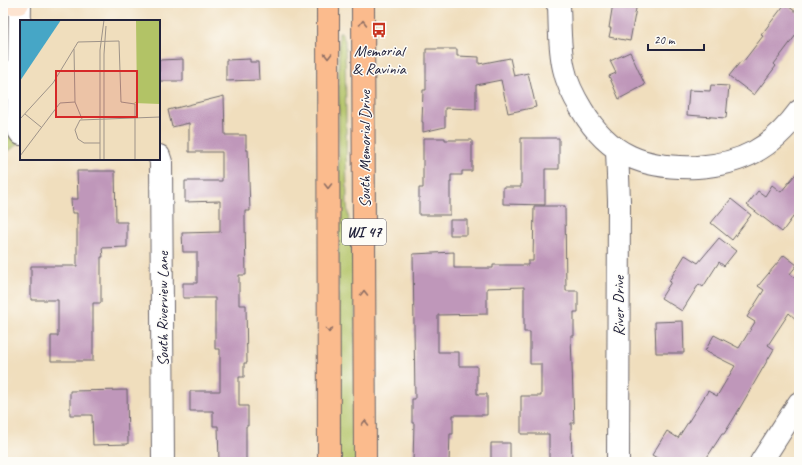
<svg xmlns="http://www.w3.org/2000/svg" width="802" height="465" viewBox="0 0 802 465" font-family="Caveat,sans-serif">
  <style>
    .grass { fill: #b2c366; stroke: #6a7250 }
    .park { fill: url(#park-crowns); stroke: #6a7250 }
    .building { fill: #bf97ba }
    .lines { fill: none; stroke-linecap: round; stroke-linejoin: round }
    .street-casing { stroke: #6a6468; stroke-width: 24 }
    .secondary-casing { stroke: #6a6468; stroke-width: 24 }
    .primary-casing { stroke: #6a6468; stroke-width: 24 }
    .street { stroke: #fff; stroke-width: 22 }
    .secondary { stroke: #fde4d1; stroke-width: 22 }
    .primary { stroke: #fbbb8d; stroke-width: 22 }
    .oneway { stroke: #8e6e64 }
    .labels { text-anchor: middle; stroke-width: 3; stroke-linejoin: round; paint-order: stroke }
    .shield { fill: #fdfcf7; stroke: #646373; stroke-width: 1 }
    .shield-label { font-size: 15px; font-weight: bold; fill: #22223b }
    .poi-label { font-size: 16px; fill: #22223b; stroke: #fdfcf7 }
    .street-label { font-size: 16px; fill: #22223b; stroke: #fdfcf7 }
    .inset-road { fill: none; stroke: #9e9389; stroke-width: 1 }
    .view { fill: #d62828; fill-opacity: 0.15; stroke: #d62828; stroke-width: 2 }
    .inset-edge { fill: none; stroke: #22223b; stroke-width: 2 }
  </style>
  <defs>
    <pattern id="park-crowns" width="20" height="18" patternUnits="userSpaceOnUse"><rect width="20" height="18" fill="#b2c366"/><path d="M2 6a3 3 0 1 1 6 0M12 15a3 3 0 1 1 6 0" fill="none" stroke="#99a759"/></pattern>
  </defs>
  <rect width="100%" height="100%" fill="#fdfcf7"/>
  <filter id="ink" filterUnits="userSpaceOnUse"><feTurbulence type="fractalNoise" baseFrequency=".025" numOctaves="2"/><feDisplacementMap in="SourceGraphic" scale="8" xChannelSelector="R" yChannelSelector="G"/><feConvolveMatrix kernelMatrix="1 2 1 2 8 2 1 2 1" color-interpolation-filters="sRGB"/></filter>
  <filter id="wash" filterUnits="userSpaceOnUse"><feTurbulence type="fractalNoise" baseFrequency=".012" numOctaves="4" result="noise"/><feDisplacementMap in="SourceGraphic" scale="16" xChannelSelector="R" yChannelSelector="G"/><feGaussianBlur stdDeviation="0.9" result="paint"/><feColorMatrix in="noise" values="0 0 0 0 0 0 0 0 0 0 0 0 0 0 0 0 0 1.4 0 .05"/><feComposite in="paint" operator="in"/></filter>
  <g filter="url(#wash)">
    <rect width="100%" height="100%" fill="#f0debd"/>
    <path class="grass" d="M339 32H341L345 41 347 204 355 278 356 462H338Z"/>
    <path class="park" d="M3 130 19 131 21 142 3 155Z"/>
    <g id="blocks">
      <path class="building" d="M613 3H637L630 41 609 37 611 28H609Z
        M785 4 799 14V31L774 64 776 66 754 95 729 76 741 61 743 62 763 36 761 35Z
        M426 49H457V56L479 57V64L510 58 514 76 528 73 536 107 508 113 501 80 476 85V109L445 108V127L423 132V122H422L423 90H426Z
        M630 52 645 85 619 99 609 76 616 73 610 61Z
        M183 59V81H159V60Z
        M250 59V62H258L259 80 226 81V60Z
        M711 85 729 86 726 118 687 115 689 90 710 91Z
        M224 96 225 135H246V150H248L250 211H245V222L246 275H239V305H246L247 363H244V377H239V406H248V426H246V461H241V462H219L218 426H213V411H190V391H220V349H215V298H183V283H197V252H183L182 233 220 232V201L185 202V181H222V152H189V123L172 127 168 110Z
        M423 138H445V140H472V171H462V175H451V182H450V215H419V188H423Z
        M521 138H559V169H545V205L503 204V187H521Z
        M799 170V209L782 232 747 205 758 191 765 196 772 185 781 192Z
        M77 171H115L116 222H127V247L102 248 103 257H101V303H93V361H51V336H58V300H31V266H77V213H72L71 199H78Z
        M731 199 751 215 732 240 711 223Z
        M534 206H565L566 291H578V312H574V336H571L574 423H571L572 462H549V434H521V396H541V364H530V332H524V287L487 288V314L438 315V352H459V366H477V394H487V415H453V434H450L449 462H413L414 423H412V399H415L413 254 454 252V268H493V265H528V261H533Z
        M450 220H467V235H450Z
        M719 238 736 251 724 266 719 262 703 287 699 284 682 311 661 298 671 282 669 281 685 255 698 263Z
        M784 255 797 265 790 274 799 281V322L789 313 768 345 774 349 734 418 724 434H722L704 462H664L652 455 667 431 678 438 708 391 717 396 735 366 705 351 714 335 739 348 755 322 747 317 764 290 758 286Z
        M683 321 684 353H656L655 322Z
        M127 390 128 444 93 445 92 415H70V391Z
        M491 443H510V462H491Z"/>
    </g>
  </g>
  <g filter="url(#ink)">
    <use href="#blocks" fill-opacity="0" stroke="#6a6468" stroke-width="1"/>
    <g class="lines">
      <g class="street-casing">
        <path id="street" d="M20 3 18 121 19 131 21 134
          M557 3 559 5C560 27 559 48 564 69 567 84 574 97 582 110 609 156 645 169 697 167 742 164 772 148 799 111
          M617 150 619 201 618 462
          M159 156 161 162 163 462
          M761 462 799 403"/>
      </g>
      <g class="secondary-casing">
        <path id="secondary" d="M3 3H18"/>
      </g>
      <g class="primary-casing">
        <path id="primary" d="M328 3 329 462
          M363 3 365 462"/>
      </g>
      <use href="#street" class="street"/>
      <use href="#secondary" class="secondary"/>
      <use href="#primary" class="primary"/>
    </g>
    <defs><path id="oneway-chevron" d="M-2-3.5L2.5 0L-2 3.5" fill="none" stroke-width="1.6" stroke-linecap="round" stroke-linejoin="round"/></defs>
    <g class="oneway">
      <use href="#oneway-chevron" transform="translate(363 23) rotate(-90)"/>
      <use href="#oneway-chevron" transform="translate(328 56) rotate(90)"/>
      <use href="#oneway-chevron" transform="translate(328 186) rotate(90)"/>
      <use href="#oneway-chevron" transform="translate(364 293) rotate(-90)"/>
      <use href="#oneway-chevron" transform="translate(329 330) rotate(90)"/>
      <use href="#oneway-chevron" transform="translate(365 423) rotate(-90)"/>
    </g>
  </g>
  <defs>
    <g id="bus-bare" transform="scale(1.2)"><path d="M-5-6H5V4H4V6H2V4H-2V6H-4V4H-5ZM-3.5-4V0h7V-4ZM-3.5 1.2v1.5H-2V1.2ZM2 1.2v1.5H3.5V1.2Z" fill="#c8321e" stroke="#fdfcf7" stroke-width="2.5" paint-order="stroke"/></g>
  </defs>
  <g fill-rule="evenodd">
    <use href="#bus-bare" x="379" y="30"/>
  </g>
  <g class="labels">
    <rect class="shield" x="342" y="219" width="44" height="26" rx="3"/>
    <g class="shield-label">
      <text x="364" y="237">WI 47</text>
    </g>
    <g class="poi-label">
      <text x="379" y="56">Memorial<tspan x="379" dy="18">&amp; Ravinia</tspan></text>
    </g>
    <g class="street-label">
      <text transform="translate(364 149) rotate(-90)" y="6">South Memorial Drive</text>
      <text transform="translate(618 306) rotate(-90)" y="6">River Drive</text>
      <text transform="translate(162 309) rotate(-90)" y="6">South Riverview Lane</text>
    </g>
  </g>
  <g transform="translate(20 20)">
    <rect width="140" height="140" fill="#f0debd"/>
    <path d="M116 0H140V84L114 83 117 81Z" fill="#b2c366"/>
    <path d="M0 0H41L0 61Z" fill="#46a6c6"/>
    <path class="inset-road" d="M54 29 55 82M5 94 21 107M0 99 33 63 58 22 99 21 101 82 115 84V140M80 123H64L58 119 55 110 60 100 140 97M0 136 40 83 55 82 62 99M80 140V30L84 0M84 140V34L86 6"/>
    <path class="view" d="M36 51H117V97H36Z"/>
    <rect width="140" height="140" class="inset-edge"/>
  </g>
  <rect width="802" height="465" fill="none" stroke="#fdfcf7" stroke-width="16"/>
  <path d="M648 44v6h56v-6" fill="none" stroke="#22223b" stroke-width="2"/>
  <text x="654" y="44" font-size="12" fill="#22223b" stroke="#fdfcf7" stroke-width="3" paint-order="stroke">20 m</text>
</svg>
